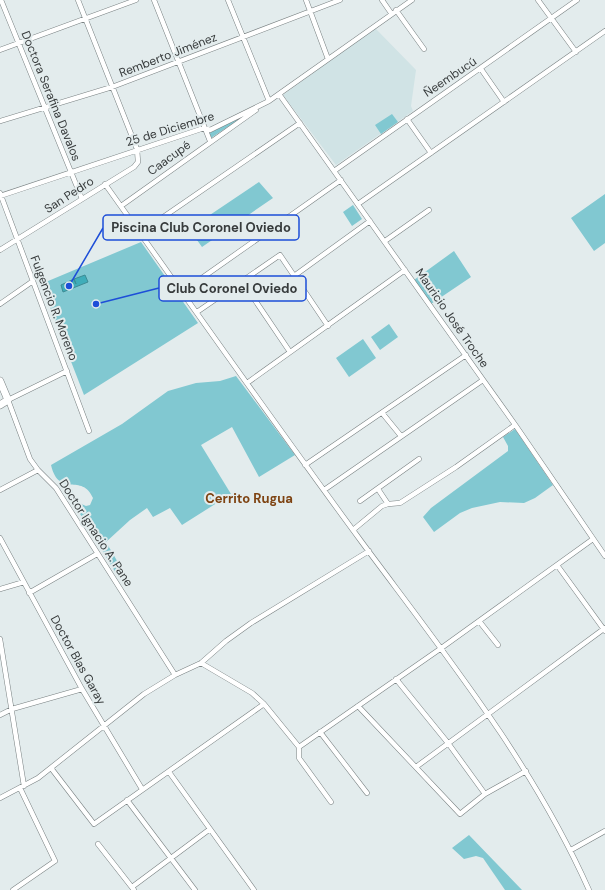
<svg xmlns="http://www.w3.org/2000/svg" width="605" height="890" viewBox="0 0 605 890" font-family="'DM Sans',sans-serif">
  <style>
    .built { fill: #d0e3e5 }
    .green { fill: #81c8d1 }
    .water { fill: #3fadb9; stroke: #3d8b94 }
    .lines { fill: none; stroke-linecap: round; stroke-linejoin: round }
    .street-casing { stroke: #798182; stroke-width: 5.5 }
    .secondary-casing { stroke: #798182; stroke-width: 8 }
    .street { stroke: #fff; stroke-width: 4.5 }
    .secondary { stroke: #fff; stroke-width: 7 }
    .labels { text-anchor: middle; stroke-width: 4; stroke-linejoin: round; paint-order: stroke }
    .street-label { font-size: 12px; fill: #373b3c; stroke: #e3eced }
    .neighbourhood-label { font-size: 13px; font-weight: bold; fill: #7e4312; stroke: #e3eced }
    .leader { fill: none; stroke: #1d4ed8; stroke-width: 1.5 }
    .callout-dot { fill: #1d4ed8; stroke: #e3eced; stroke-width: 1.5 }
    .callout { fill: #e3eced; stroke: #1d4ed8; stroke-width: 1.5 }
    .callout-label { font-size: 13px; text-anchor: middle; font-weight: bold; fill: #373b3c }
  </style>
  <rect width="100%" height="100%" fill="#e3eced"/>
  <path class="built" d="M375 28 416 70 411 106 413 111 336 165 283 95Z"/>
  <path class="green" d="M250 112 211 138 209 133Z
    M392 114 398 122 381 134 375 125Z
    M259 182 273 198 202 247 189 229Z
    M605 194V243L594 251 571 218Z
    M353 205 362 219 352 226 343 212Z
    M141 242 198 323 84 395 41 284Z
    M454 251 471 277 431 304 414 280Z
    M389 324 398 337 380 350 371 337Z
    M363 339 376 358 349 377 336 358Z
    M236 376 295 455 259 477 232 427 201 445 231 494 182 525 170 508 153 517 147 508 130 520 106 542 123 571 117 575 68 494 69 488 72 489C74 498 78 503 86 506L90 505 93 498C82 472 59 499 51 465L122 424 168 391 196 383 220 381Z
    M515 429 553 485 535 498 524 503 500 502 472 508 460 513 434 532 423 517 431 508 508 451V446L503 437Z
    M469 835 522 890H505L483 858 476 856 464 859 452 848Z"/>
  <path class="water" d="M85 275 88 282 63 292 61 285 74 279 76 284 74 279Z"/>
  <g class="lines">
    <g class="street-casing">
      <path id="street" d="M1 0 82 199
        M154 0 210 141
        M228 0 269 101
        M306 0 328 59
        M382 0 391 13
        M538 0 576 52
        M396 10 424 49
        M0 50 136 0
        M481 69 504 102
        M279 94 516 426 605 556
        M407 119 431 153
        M0 121 112 87 340 0
        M334 171 577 0
        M105 184C190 303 274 423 361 541 444 653 532 762 589 890
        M0 193 89 431
        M0 196 204 128 210 130 269 101 412 0
        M358 204 605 31
        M121 206 256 110
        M140 233 300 123
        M385 241 429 210
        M0 250 134 167 138 162 137 149 78 0
        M294 276 370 221
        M242 281 290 352
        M182 292 341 180
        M0 304 33 281
        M197 312 280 255 328 326
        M67 371 8 400 30 459 38 470 56 488 175 675
        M247 383 405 270
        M383 414 401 436
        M305 465 466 355
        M378 489 388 504
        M0 490 38 470
        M324 490 483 380
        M360 501 419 459
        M353 530 382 506 388 504 400 503 456 467 515 425
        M0 538 82 689 142 789
        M557 565 605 631
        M0 589 24 582
        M29 593 97 554
        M479 621 498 645
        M0 639 24 786
        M201 663 252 693 264 704 299 747 440 649 593 539
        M396 679 448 743 485 794
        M358 706 460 814 485 794 526 771
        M0 715 12 709 82 689
        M320 732 367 793
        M299 747V758L331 802
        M416 767 605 628
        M51 768 94 824 264 704
        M169 772 254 890
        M0 798 38 778 144 694 175 675 201 663 226 641 251 623 369 551
        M127 800 195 890
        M98 844 134 890
        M571 850 605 831
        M132 887 210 829
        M13 890 55 861 20 788"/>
    </g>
    <g class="secondary-casing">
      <path id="secondary" d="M0 381 8 400 0 405"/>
    </g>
    <use href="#street" class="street"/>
    <use href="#secondary" class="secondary"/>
  </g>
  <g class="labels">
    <g class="street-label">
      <text transform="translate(168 55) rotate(-21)" y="4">Remberto Jiménez</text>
      <text transform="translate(450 77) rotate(-34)" y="4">Ñeembucú</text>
      <text transform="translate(51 96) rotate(68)" y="4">Doctora Serafina Davalos</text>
      <text transform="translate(170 129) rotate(-17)" y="4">25 de Diciembre</text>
      <text transform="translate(169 158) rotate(-36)" y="4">Caacupé</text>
      <text transform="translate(69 195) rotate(-33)" y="4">San Pedro</text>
      <text transform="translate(54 308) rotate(69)" y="4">Fulgencio R. Moreno</text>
      <text transform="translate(452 318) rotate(55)" y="4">Mauricio José Troche</text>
      <text transform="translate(96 533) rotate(57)" y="4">Doctor Ignacio A. Pane</text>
      <text transform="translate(78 660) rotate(61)" y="4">Doctor Blas Garay</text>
    </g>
    <g class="neighbourhood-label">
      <text x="249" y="503">Cerrito Rugua</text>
    </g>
  </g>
  <path class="leader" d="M69 286L103 228M96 304L159 288"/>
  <g class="callout-dot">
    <circle cx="69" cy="286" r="4"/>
    <circle cx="96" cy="304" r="4"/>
  </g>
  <g class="callout">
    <rect x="103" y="215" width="196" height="25" rx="4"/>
    <rect x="159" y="276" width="147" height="25" rx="4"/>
  </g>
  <g class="callout-label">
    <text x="201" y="232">Piscina Club Coronel Oviedo</text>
    <text x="232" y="293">Club Coronel Oviedo</text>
  </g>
</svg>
